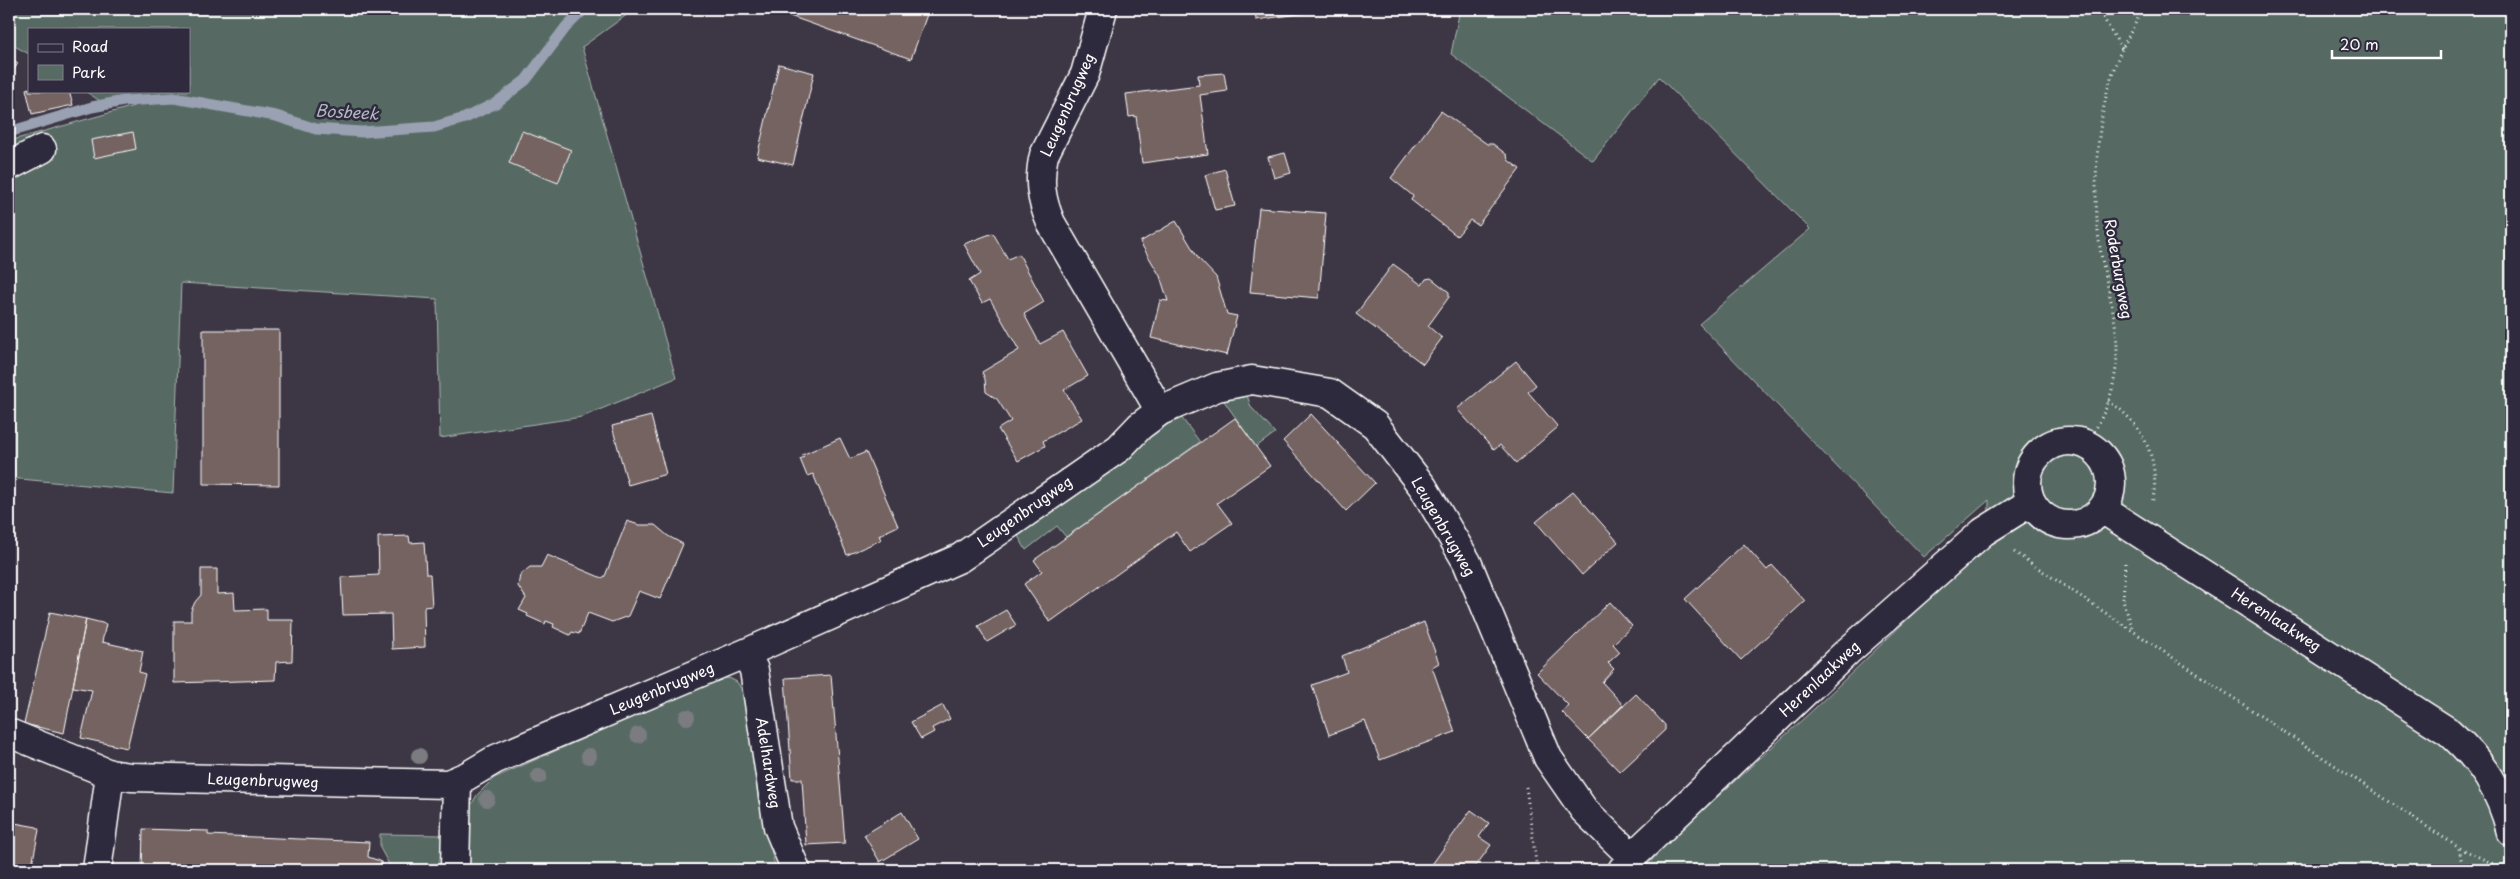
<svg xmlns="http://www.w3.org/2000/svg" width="2520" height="879" viewBox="0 0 2520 879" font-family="'Playpen Sans',sans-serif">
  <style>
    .green { fill: #576b64; stroke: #abb5b2 }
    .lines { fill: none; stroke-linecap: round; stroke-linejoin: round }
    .stream { stroke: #99a1b2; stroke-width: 11 }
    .building { fill: #756462; stroke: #fff }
    .minor-casing { stroke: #fff; stroke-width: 31 }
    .path { stroke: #fff; stroke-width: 3; stroke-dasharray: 1 4; stroke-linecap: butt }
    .minor { stroke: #2f2a3d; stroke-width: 28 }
    .tree { fill: #7a7c80 }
    .labels { text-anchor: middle; stroke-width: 5; stroke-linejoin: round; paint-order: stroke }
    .street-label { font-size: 15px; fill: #fff; stroke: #2f2a3d }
    .water-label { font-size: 16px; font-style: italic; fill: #b2b9c5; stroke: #2f2a3d }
  </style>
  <rect width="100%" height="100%" fill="#3d3644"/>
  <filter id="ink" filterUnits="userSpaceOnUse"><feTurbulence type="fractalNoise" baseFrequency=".02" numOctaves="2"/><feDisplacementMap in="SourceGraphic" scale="10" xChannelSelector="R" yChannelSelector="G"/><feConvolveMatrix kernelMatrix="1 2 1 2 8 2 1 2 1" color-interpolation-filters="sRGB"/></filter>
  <g filter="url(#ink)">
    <path class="green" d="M9 9H635L582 47 676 378 582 417 440 438 437 299 181 283 173 493 9 478V141L166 97 100 101 85 91H189V29H29V54L9 43Z
      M1460 9H2511V870H1643L1671 839 1814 709 1988 542 1989 500 1924 557 1699 324 1810 229 1659 77 1593 161 1451 54Z
      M1247 395 1251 407 1275 433 1256 447 1224 401Z
      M1181 417 1200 442 1066 537 1057 526 1026 550 1018 536 1133 454 1156 431Z
      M729 678 737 682 742 690 750 715 758 798 776 870H469L470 807 477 795 494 778 718 679Z
      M380 834 444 835 442 870H392L380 848Z"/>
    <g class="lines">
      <path class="stream" d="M9 132 92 107 124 101 174 98 276 116 316 129 362 132 434 127 465 118 496 103 526 80 566 27 584 9"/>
    </g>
    <path class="building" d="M770 9H929L911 59Z
      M1255 9H1306V13L1256 20Z
      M9 57 18 63 9 78Z
      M779 64 814 73 793 165 757 157Z
      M1224 73 1227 91 1200 95 1208 154 1142 163 1136 116 1129 117 1126 94 1199 85 1198 75Z
      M29 88V91H69L73 105 32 114 26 89Z
      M1441 111 1487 144H1493L1507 155 1508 160 1520 169 1478 225 1470 220 1457 236 1411 200 1413 196 1391 178Z
      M522 131 571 150 558 183 509 163Z
      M133 132 136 149 94 158 91 140Z
      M1285 153 1291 173 1274 178 1268 157Z
      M1225 169 1235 206 1215 210 1205 175Z
      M1259 208 1326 213 1319 298 1250 292Z
      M1176 221 1198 258 1216 277 1227 314 1237 316 1227 355 1151 338 1160 300 1168 301 1160 276 1140 242Z
      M993 233 1008 259 1019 254 1044 302 1024 314 1040 344 1063 332 1088 376 1064 390 1082 419 1043 441 1045 446 1018 461 998 429 1011 421 997 399 986 392 985 379 982 372 1019 350 990 299 982 303 969 281 980 274 964 244Z
      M1393 264 1422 285 1426 279 1431 278 1449 292V297L1428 326 1442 338 1423 364 1356 314Z
      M203 330H279V485L203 484Z
      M1516 361 1536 385 1528 392 1558 427 1516 463 1500 445 1494 450 1457 409Z
      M1311 414 1375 483 1346 511 1283 441Z
      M651 416 666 474 628 485 612 426Z
      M1235 418 1270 466 1217 503 1232 523 1190 552 1176 532 1050 622 1024 584 1042 571 1034 560Z
      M840 438 850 459 866 452 898 526 879 535 881 540 847 555 813 474 807 476 800 459 804 457 802 455Z
      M1573 491 1618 542 1582 575 1536 522Z
      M627 521 639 525H655L668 536 683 544 660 599 639 591 628 616 612 622 588 613 579 634 572 632 570 635 553 627 554 624 546 621 545 624 527 616 528 614 519 610 526 598 518 586 520 575 530 567H541L547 555 602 578 605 576Z
      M409 536 410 543 424 542 426 574H430L432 606 424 607 425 647 392 649 391 614 343 615 341 577 379 575 378 537Z
      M1744 544 1767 570 1772 565 1805 601 1741 660 1685 599Z
      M201 569H217V594L234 593 235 610 267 609V620H293L292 661 276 662 275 680 174 683V621H191V611L195 602 201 595Z
      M1610 602 1632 626 1613 644 1620 652 1608 663 1614 669 1602 682 1623 705 1588 739 1562 712 1568 705 1537 673Z
      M1006 610 1016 625 987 642 978 626Z
      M50 612 86 619 64 733 24 724Z
      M86 619 106 624 102 642 143 651 139 672 145 674 127 748 81 738 92 690 73 687Z
      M1424 622 1439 663 1432 667 1455 732 1380 760 1365 721 1329 735 1312 685 1347 672 1342 656Z
      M831 675 845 843 806 845 802 779H792L785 678Z
      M1636 694 1665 725V730L1620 772 1588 739Z
      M943 705 950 719 932 728 934 732 921 739 911 722Z
      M1471 810 1489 823 1479 837 1491 845 1473 870H1428Z
      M902 812 918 839 880 862 864 835Z
      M9 822 37 827 39 830 31 870H9Z
      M143 829 208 831V835L369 842 368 857 380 861 387 870H142Z"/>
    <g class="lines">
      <g class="minor-casing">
        <path id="minor" d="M1103 9 1085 74 1044 155C1038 180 1041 200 1051 223L1160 411
          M9 166 42 149
          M2027 483a42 42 0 1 1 84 0a42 42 0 1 1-84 0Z
          M2102 509 2449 732C2481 760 2501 791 2511 832
          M746 653 754 670 778 827 796 870
          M9 733 110 774 131 777 448 784 467 776 496 759 746 653 960 558 1119 448 1140 426 1160 411 1217 387 1252 380 1330 393 1375 425 1423 487 1467 562 1548 758 1584 810 1632 857
          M97 870 110 774
          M455 870 457 781
          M1622 870 1632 857 1847 652 1983 532 2031 502"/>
      </g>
      <path class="path" d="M2098 9 2122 49
        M2108 401C2143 422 2162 463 2152 503
        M2088 445C2095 428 2107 411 2111 393 2128 332 2104 291 2098 232 2093 178 2097 115 2116 63 2123 44 2134 27 2143 9
        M2014 552 2459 848 2463 870
        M2125 563 2123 601 2133 629
        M1526 787 1537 870
        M2460 848 2506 870
        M130 869 141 870"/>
      <use href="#minor" class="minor"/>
    </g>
    <g class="tree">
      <circle cx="687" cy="717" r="8"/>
      <circle cx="638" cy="735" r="8"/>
      <circle cx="419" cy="756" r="8"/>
      <circle cx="589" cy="756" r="8"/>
      <circle cx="539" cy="776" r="8"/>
      <circle cx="487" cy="799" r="8"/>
    </g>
  </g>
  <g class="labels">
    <g class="street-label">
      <text transform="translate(1068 105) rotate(-66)" y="5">Leugenbrugweg</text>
      <text transform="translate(2118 269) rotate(80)" y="5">Roderburgweg</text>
      <text transform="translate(1025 512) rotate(-35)" y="5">Leugenbrugweg</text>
      <text transform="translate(1443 527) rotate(60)" y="5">Leugenbrugweg</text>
      <text transform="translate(2276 620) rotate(33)" y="5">Herenlaakweg</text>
      <text transform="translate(1820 679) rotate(-43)" y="5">Herenlaakweg</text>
      <text transform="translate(662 689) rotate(-23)" y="5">Leugenbrugweg</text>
      <text transform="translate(768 763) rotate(81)" y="5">Adelhardweg</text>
      <text transform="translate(263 781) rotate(2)" y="5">Leugenbrugweg</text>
    </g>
    <g class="water-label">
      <text transform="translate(347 112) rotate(3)" y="6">Bosbeek</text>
    </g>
  </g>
  <rect width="2520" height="879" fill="none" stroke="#2f2a3d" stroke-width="30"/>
  <rect x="15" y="15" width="2490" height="849" fill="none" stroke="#fff" stroke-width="2" filter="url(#ink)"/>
  <rect x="28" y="28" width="162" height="65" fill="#2f2a3d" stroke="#827f8b"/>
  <rect x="38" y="44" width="25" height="8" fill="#2f2a3d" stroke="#827f8b"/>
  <text x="72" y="52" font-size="15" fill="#ffffff">Road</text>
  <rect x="38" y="65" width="25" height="15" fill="#576b64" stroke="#827f8b"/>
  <text x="72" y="78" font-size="15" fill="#ffffff">Park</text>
  <path d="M2332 50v8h109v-8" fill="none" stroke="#ffffff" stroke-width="2.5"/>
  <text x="2340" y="50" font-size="15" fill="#ffffff" stroke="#2f2a3d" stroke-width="4" paint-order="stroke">20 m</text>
</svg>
